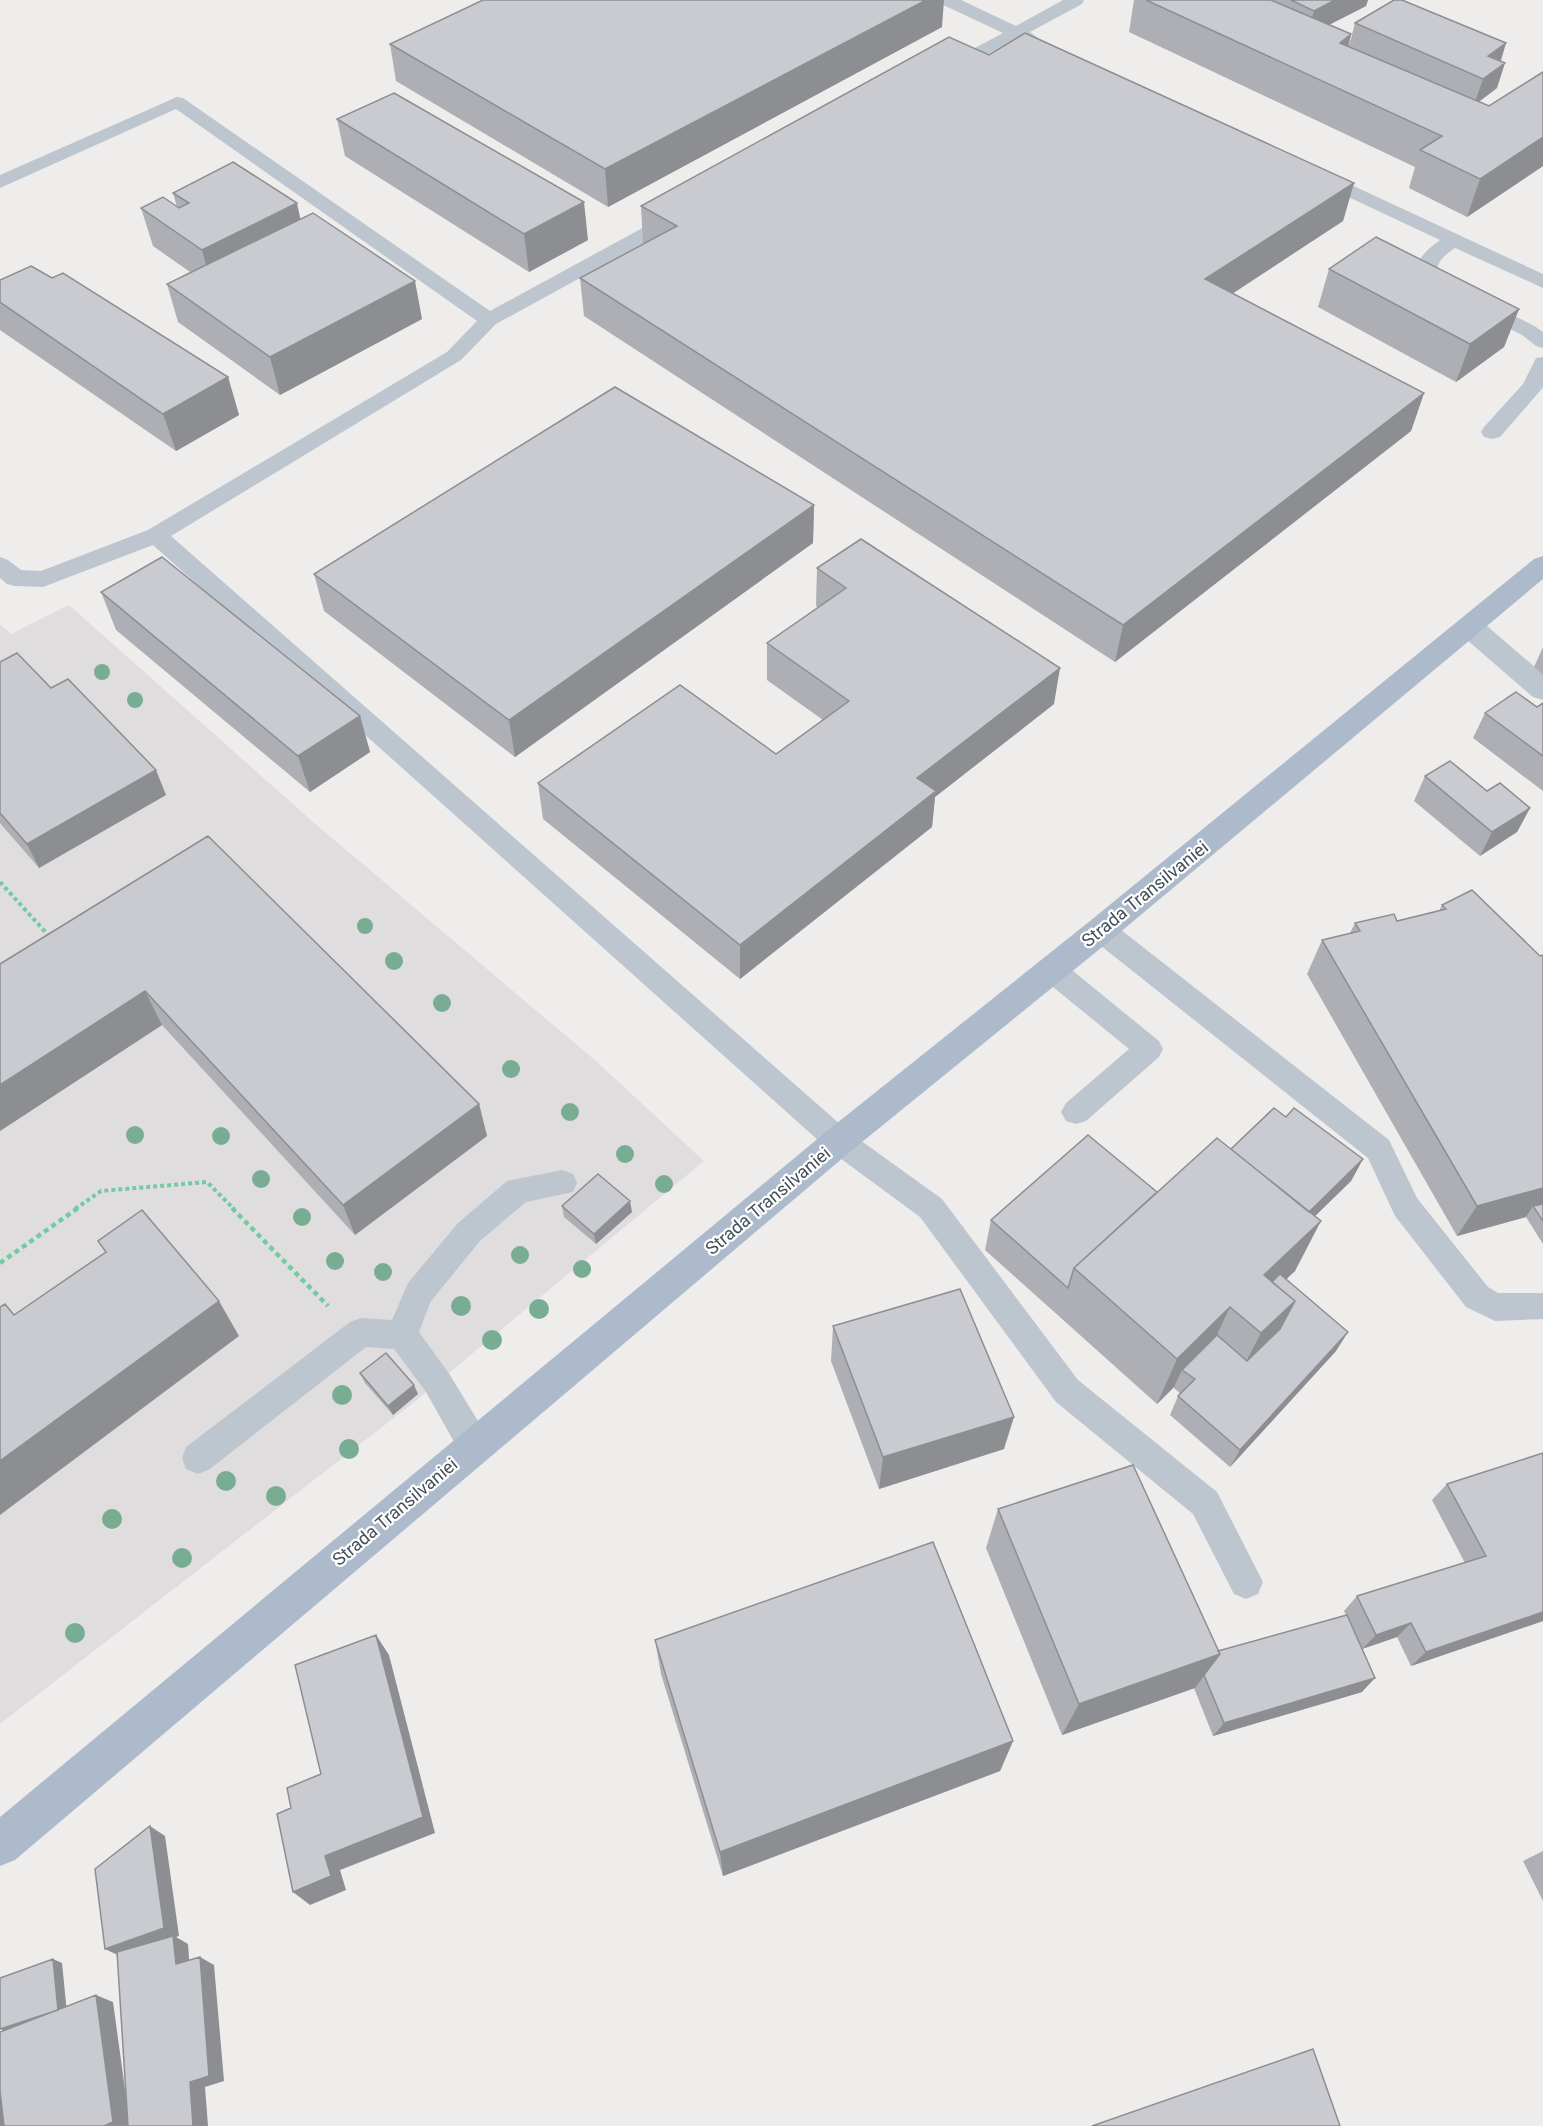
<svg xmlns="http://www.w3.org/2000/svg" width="1543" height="2126" viewBox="0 0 1543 2126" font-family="Roboto,sans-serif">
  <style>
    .education { fill: #e0ddde }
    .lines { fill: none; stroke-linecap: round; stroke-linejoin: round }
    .path-far1 { stroke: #72cba3; stroke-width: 4; stroke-dasharray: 4 3; stroke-linecap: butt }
    .path { stroke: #72cba3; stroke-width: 4.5; stroke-dasharray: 5 4; stroke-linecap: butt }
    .lane { fill: #bdc6cf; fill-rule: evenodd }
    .street { fill: #bdc6cf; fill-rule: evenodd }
    .primary { fill: #acbacc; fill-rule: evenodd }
    .tree { fill: #78ad94 }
    .wall { fill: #adafb4 }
    .shaded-wall { fill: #8d8e92 }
    .building { fill: #c9cbd1; stroke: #8d8e92; stroke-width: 1.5 }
    .labels { text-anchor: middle; stroke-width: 4.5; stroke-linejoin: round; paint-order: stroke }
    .street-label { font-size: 18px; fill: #454f59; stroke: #fff }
  </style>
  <rect width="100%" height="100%" fill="#efecec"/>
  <path class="education" d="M69 605 312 821 597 1062 704 1161 413 1403 0 1724V624L11 634Z"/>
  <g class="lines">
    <path class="path-far1" d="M0 882 50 937
      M75 1209 101 1191 207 1182 234 1209"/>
    <path class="path" d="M232 1208 328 1306
      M0 1263 78 1208"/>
    <path class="lane" d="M939 0H961L1016 26 1063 0H1084L1082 4 1030 32 1038 38 1035 42 1029 43 1017 39 947 75 941 74 938 70 941 66 1003 33 941 4Z
      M177 97 183 98 490 311 670 213H684L687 217 684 221 496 324 461 360 171 536 849 1132 942 1199 1078 1380 1217 1492 1263 1582 1258 1594 1246 1599 1234 1594 1193 1514 1056 1402 920 1217 829 1150 153 545 43 587 15 586 7 584 0 578V557L8 560 21 570 41 571 148 530 447 352 477 321 176 109 0 188V175Z
      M1317 169 1543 274V288L1455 248C1444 256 1436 261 1437 276L1536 327 1543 332V348L1536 346 1522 335 1420 283C1408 266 1426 250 1440 240L1310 179 1308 175 1310 171Z
      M1543 357V387L1540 391 1500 437 1492 439 1484 437 1481 432 1484 427 1523 384 1536 358Z
      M1101 919 1111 922 1389 1140 1417 1198 1488 1287 1498 1293H1543V1319L1495 1321 1466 1307 1395 1216 1368 1158 1091 938 1087 930 1091 922Z
      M1052 959 1062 962 1159 1041 1163 1049 1159 1057 1086 1121 1076 1124 1066 1121 1061 1112 1066 1103 1129 1049 1042 978 1038 970 1042 962Z
      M562 1170 573 1174 577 1183 573 1192 526 1202 480 1241 431 1301 419 1332 448 1372 486 1434 490 1445 486 1456 474 1460 462 1456 426 1392 394 1349 366 1347 210 1469 198 1474 186 1469 182 1458 186 1447 350 1322 361 1318 392 1320 408 1283 458 1223 507 1181Z"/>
    <path class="street" d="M1470 617 1480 620 1543 674V700L1533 697 1460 634 1456 627 1460 620Z"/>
    <path class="primary" d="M1543 556V579L1112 939 851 1151 15 1860 0 1866V1817L827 1131 1090 921 1534 559Z"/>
  </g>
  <g class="tree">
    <circle cx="102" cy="672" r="8"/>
    <circle cx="135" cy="700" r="8"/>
    <circle cx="365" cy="926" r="8"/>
    <circle cx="394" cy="961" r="9"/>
    <circle cx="442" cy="1003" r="9"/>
    <circle cx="511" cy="1069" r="9"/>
    <circle cx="570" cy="1112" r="9"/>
    <circle cx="135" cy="1135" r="9"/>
    <circle cx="221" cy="1136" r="9"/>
    <circle cx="625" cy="1154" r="9"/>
    <circle cx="261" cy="1179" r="9"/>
    <circle cx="664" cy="1184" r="9"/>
    <circle cx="302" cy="1217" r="9"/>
    <circle cx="520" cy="1255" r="9"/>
    <circle cx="335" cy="1261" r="9"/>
    <circle cx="582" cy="1269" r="9"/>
    <circle cx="383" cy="1272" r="9"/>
    <circle cx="461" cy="1306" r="10"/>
    <circle cx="539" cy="1309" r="10"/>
    <circle cx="492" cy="1340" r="10"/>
    <circle cx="342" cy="1395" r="10"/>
    <circle cx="349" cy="1449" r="10"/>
    <circle cx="226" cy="1481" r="10"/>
    <circle cx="276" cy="1496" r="10"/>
    <circle cx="112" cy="1519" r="10"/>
    <circle cx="182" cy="1558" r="10"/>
    <circle cx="75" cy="1633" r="10"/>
  </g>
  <path class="wall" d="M1134 0H1368L1366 6 1329 25 1351 34 1349 46 1355 23 1506 43 1501 61 1497 88 1479 102 1489 106 1543 72V166L1467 217 1409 188 1415 167 1129 32Z
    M942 27 608 207 396 81 390 44Z
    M989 55 1354 183 1343 221 1232 293 1424 393 1411 431 1115 662 584 316 580 278 644 244 643 243 641 206Z
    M337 119 588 240 529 272 345 156Z
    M173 193 300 219 422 319 280 395 178 322 167 284 190 272 153 246 141 208 177 207Z
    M1329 269 1519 309 1504 347 1456 382 1318 307Z
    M52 278 228 377 239 415 176 451 0 330V280Z
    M814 505 813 543 515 757 324 611 314 574Z
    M817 568 1054 704 935 797 932 827 740 979 543 819 538 783 776 754 823 720 767 680V643L818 607 816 606Z
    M101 592 360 716 370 752 310 792 116 630Z
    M1543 647V675L1534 667Z
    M0 662 51 688 166 795 39 868 0 823Z
    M1543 703V791L1473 738 1485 713 1537 707Z
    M1425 776 1487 791 1530 808 1517 832 1480 856 1414 801Z
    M208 836 479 1104 487 1136 355 1235 162 1025 0 1131Z
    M1442 905 1540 956 1543 955V1244L1526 1217 1457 1236 1307 974 1322 940 1350 933 1355 923 1397 921 1439 911Z
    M1286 1117 1363 1159 1351 1181 1315 1216 1295 1271 1286 1279 1336 1351 1230 1467 1170 1415 1178 1396 1181 1394 1174 1388V1387L1157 1404 985 1250 991 1220 1157 1192Z
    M562 1206 632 1212 596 1244 564 1217Z
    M833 1326 1004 1449 879 1489 831 1361Z
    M360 1373 418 1394 393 1415 365 1383Z
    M1447 1484 1543 1621 1411 1666 1397 1637 1362 1649V1692L1213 1736 1194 1688 1062 1735 986 1548 998 1509 1218 1651 1346 1615 1344 1611 1357 1596 1465 1563 1432 1500Z
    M655 1640 1013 1741 1000 1771 723 1876 661 1674Z
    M1543 1851V1901L1523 1861Z"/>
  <path class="shaded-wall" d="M926 0H944L942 27 608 207 605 169Z
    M1335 0H1368L1366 6 1307 36 1314 11Z
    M1351 34 1342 71 1340 43Z
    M1506 43 1498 68 1505 63 1497 88 1474 105 1483 79 1488 56Z
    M1543 137V166L1467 217 1480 179Z
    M1354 183 1343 221 1197 317 1205 279Z
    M584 202 588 240 529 272 524 234Z
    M297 203 305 241 212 288 202 250Z
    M415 281 422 319 280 395 270 357Z
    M1519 309 1504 347 1456 382 1470 344Z
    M228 377 239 415 176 451 163 414Z
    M1424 393 1411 431 1115 662 1123 625Z
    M814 505 813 543 515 757 509 720Z
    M1060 668 1054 704 935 797 932 827 740 979V945L917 778Z
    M360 716 370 752 310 792 298 756Z
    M156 770 166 795 39 868 27 844Z
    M1530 808 1517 832 1480 856 1492 832Z
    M145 991 162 1025 0 1131V1085Z
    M479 1104 487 1136 355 1235 343 1205Z
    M1363 1159 1351 1181 1275 1255 1286 1235Z
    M1543 1188V1212L1533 1206 1526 1217 1457 1236 1477 1206Z
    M630 1201 632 1212 596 1244 594 1234Z
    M1321 1221 1295 1271 1255 1309 1264 1275Z
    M219 1301 239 1336 0 1515V1461Z
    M1295 1301 1269 1348 1237 1379 1261 1333Z
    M1230 1307 1208 1354 1182 1370 1174 1387 1157 1404 1177 1359Z
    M1348 1332 1336 1351 1230 1467 1240 1450Z
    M414 1385 418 1394 393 1415 388 1406Z
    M1014 1417 1004 1449 879 1489 883 1457Z
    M1543 1612V1621L1411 1666 1426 1652Z
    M1411 1623 1397 1637 1362 1649 1376 1635Z
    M376 1635 389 1655 435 1833 340 1870 346 1890 310 1905 293 1892 325 1856Z
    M1220 1654 1195 1688 1062 1735 1079 1704Z
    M1375 1678 1362 1692 1213 1736 1224 1723Z
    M1013 1741 1000 1771 723 1876 720 1852Z
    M150 1826 165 1836 179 1936 176 1937 188 1944 190 1972 122 1957 105 1949Z
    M200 1957 214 1965 224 2081 205 2087 208 2126H193L190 2082Z
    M53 1959 62 1963 67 2013 10 2032 0 2029Z
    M96 1995 113 2002 130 2126H104Z
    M0 2092 5 2126H0Z"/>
  <path class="building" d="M483 0H926L605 169 390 44Z
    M1146 0H1271L1351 34 1340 43 1489 106 1543 72V137L1480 179 1420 150 1442 136Z
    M1291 0H1335L1314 11Z
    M1394 0H1402L1506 43 1488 56 1505 63 1483 79 1355 23Z
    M1025 33 1354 183 1205 279 1424 393 1123 625 580 278 677 226 641 206 949 37 989 55Z
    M394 93 584 202 524 234 337 119Z
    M233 162 297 203 202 250 141 208 163 197 179 208 189 203 173 193Z
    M313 213 415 281 270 357 167 284Z
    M1376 237 1519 309 1470 344 1329 269Z
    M31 266 52 278 63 273 228 377 163 414 0 302V280Z
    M615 387 814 505 509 720 314 574Z
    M861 539 1060 668 917 778 936 791 740 945 538 783 680 685 776 754 849 701 767 643 846 588 817 568Z
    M162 557 360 716 298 756 101 592Z
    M17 653 51 688 68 679 156 770 27 844 0 813V662Z
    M1516 692 1537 707 1543 703V756L1485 713Z
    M1450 761 1487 791 1500 783 1530 808 1492 832 1425 776Z
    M208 836 479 1104 343 1205 145 991 0 1085V964Z
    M1472 890 1540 956 1543 955V1188L1477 1206 1322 940 1360 931 1355 923 1394 914 1397 921 1446 909 1442 905Z
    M1274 1108 1286 1117 1294 1108 1363 1159 1309 1212 1231 1149Z
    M1088 1135 1157 1192 1074 1268 1068 1288 991 1220Z
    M1217 1138 1321 1221 1264 1275 1295 1301 1261 1333 1230 1307 1177 1359 1074 1268Z
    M598 1174 630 1201 594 1234 562 1206Z
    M1543 1204V1221L1533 1206Z
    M142 1210 219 1301 0 1461V1307L5 1304 14 1315 106 1252 98 1241Z
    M1280 1274 1348 1332 1240 1450 1178 1396 1195 1379 1182 1370 1217 1335 1247 1361 1280 1329 1295 1301 1272 1282Z
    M960 1289 1014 1417 883 1457 833 1326Z
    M386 1353 414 1385 388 1406 360 1373Z
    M1543 1453V1612L1426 1652 1411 1623 1376 1635 1357 1596 1486 1556 1447 1484Z
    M1133 1465 1220 1654 1079 1704 998 1509Z
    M933 1542 1013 1741 720 1852 655 1640Z
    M1347 1615 1375 1678 1224 1723 1204 1675 1220 1654 1218 1651Z
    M376 1635 423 1817 325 1856 331 1876 293 1892 277 1814 291 1808 287 1788 321 1774 295 1665Z
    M150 1826 164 1928 105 1949 95 1869Z
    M173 1936 176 1964 200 1957 209 2076 190 2082 193 2126H128L117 1952Z
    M53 1959 58 2010 0 2029V1978Z
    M96 1995 113 2122 104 2126H4L0 2091V2032Z
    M1313 2049 1340 2126H1092Z"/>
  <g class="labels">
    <g class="street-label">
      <text transform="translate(1145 894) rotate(-39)" y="6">Strada Transilvaniei</text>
      <text transform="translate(768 1201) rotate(-40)" y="6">Strada Transilvaniei</text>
      <text transform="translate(395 1512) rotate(-40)" y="6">Strada Transilvaniei</text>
    </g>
  </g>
</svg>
